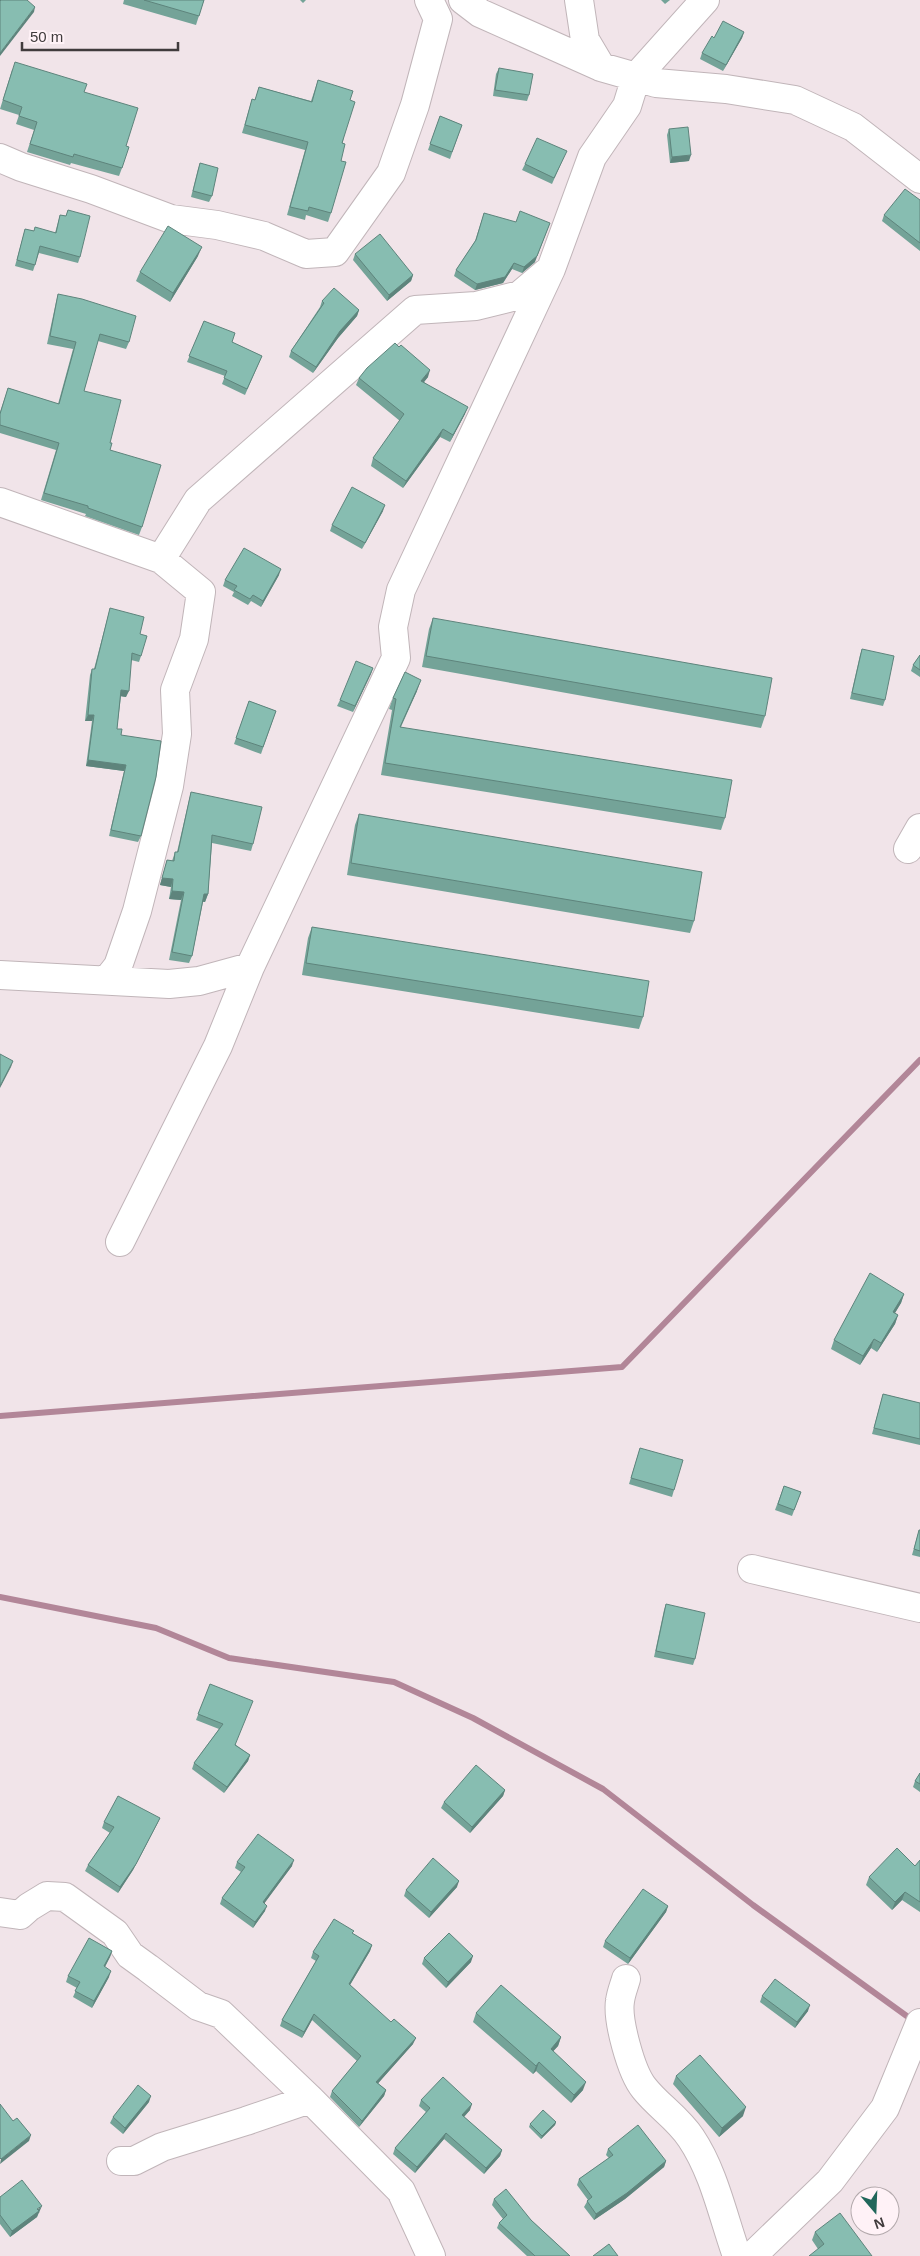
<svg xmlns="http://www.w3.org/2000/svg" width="920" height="2256" viewBox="0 0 920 2256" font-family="Arial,sans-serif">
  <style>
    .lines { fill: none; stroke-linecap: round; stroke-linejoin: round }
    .stream { stroke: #b28698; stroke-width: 6 }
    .minor-casing { stroke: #c1b5b9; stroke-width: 30 }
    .minor { stroke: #fff; stroke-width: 28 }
    .wall { fill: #74a398 }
    .shaded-wall { fill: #5e847c }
    .building { fill: #87bdb1; stroke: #5e847c }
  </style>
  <rect width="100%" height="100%" fill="#f1e4e9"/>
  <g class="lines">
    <path class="stream" d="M0 1416 622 1367 920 1060
      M0 1597 156 1628 229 1658 394 1682 473 1718 603 1789 753 1905 915 2022"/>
    <g class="minor-casing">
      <path id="minor" d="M463 0 480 13 601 67 636 77 656 83 726 89 795 100 853 127 920 179
        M579 0 585 40 601 67
        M0 158 21 167 91 189 171 219 217 225 264 236 306 254 335 252 391 173 415 105 438 19 429 0
        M0 502 161 559 198 500 415 310 476 306 520 295 546 273
        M908 849 920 828
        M0 975 169 984 199 981 250 967
        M107 980 118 966 137 911 169 786 177 734 175 690 194 639 201 592 161 559
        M120 1242 218 1046 250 967 396 658 393 627 401 590 551 269 592 157 627 106 636 77 705 0
        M752 1569 920 1608
        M0 1912 20 1915 29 1907 47 1896 65 1897 115 1933 130 1955 148 1968 198 2006 221 2014 310 2099 401 2191 431 2256
        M626 1979C624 1986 621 1993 620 2001 617 2020 631 2072 644 2088 658 2106 678 2118 691 2138 714 2172 723 2217 737 2256
        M121 2161H134L162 2147 246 2121 310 2099
        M752 2256 830 2181 885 2108 920 2023"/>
    </g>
    <use href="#minor" class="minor"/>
  </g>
  <path class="wall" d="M124 0H204L196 25 123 4Z
    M300 0H306L303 3Z
    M661 0H670L665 4Z
    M744 32 742 38 723 71 700 59 702 53 714 38Z
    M499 68 529 95 527 101 493 96 496 74Z
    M12 70 84 92 126 146 122 168 119 176 71 163 70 165 27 152 34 130 16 124 19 115 0 109Z
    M318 80 350 100 331 213 328 222 306 215 305 220 287 215 305 150 242 133 252 99 255 100 259 87 311 101Z
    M440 116 462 125 450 159 428 150Z
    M669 129 689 161 670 163 667 135Z
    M564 157 552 184 522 170 525 164Z
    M200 163 212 196 209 202 191 197 198 169Z
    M920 200V251L882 221 884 215Z
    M68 210 80 257 78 263 39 253 33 271 15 266 25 229 34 231 55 233 60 215 66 216Z
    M484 213 535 262 522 273 512 269 503 283 475 290 454 276 456 270 475 241Z
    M355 254 413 275 411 281 387 301 353 260Z
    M198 256 170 302 136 281 140 272Z
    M58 294 129 342 126 349 98 341 84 391 110 443V450L142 527 139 535 85 516 86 514 41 500 56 450 0 433V412L8 388 58 404 73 349 47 344 56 302Z
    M322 301 359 310 357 316 338 338 313 373 289 357 291 351 320 307Z
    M204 321 232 342 262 356 245 395 222 384 225 376 187 362Z
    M428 377 424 382 465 414 450 442 440 437 403 488 371 466 373 458 400 421 356 385 359 378Z
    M383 511 362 549 330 531 332 525Z
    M279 575 261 607 251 601 248 605 232 596 234 592 223 586 225 580Z
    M110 608 140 634 141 656 139 662 131 660 126 697 121 696 117 729 121 735 141 836 138 842 109 836 124 771 86 766 92 721H85L90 675 92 669H94Z
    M433 618 765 716 761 728 422 667 429 629Z
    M862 649 885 700 883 706 850 699 860 655Z
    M920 655V677L911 671 913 665Z
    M373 668 353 712 337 706 340 700Z
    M417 691 401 727 725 818 721 830 381 775 392 710 389 709 393 698Z
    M249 701 276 711 261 754 234 744Z
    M191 792 253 844 251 851 212 843 208 894 205 902H203L192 956 189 963 169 960 181 900 169 899 171 887 160 885 167 860 172 861 175 852H177L189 800Z
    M359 814 694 921 690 933 347 875 355 825Z
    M312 927 643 1017 639 1029 302 975 308 938Z
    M904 1294 901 1303 895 1313 898 1315 895 1324 877 1352 871 1348 860 1365 831 1349 834 1340Z
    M883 1394 920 1403V1445L872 1434Z
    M640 1448 674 1490 672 1497 629 1484Z
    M784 1486 801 1492 792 1516 775 1510Z
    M919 1530H920V1557L912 1555Z
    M666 1604 695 1659 693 1665 654 1657 664 1610Z
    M210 1684 236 1745 250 1755 248 1761 224 1793 192 1769 194 1763 219 1729 196 1720Z
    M920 1773V1792L913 1787 915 1781Z
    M505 1790 503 1796 470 1833 441 1808 444 1802Z
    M160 1818 157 1824 133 1870 118 1893 85 1871 88 1865 110 1833 102 1828 104 1822Z
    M920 1860V1912L902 1900 892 1910 866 1885 869 1877 915 1866Z
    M237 1862 292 1866 264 1903 265 1911 253 1928 220 1904 222 1898 241 1872 235 1868Z
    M457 1887 429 1918 404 1896 406 1890Z
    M668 1906 666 1912 628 1964 603 1947 605 1941Z
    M353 1934 372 1945 370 1951 350 1985 413 2044 378 2083 386 2090 384 2096 359 2127 330 2097 332 2091 357 2061 312 2020 302 2038 280 2026 282 2020 316 1961 311 1958 313 1952Z
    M112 1951 110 1957 105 1967 109 1977 92 2008 73 1997 77 1988 66 1982 68 1976Z
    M424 1958 471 1962 446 1988 422 1964Z
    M762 1996 808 2011 795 2028 760 2002Z
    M476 2013 561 2037 558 2046 553 2051 583 2090 571 2103 536 2071 533 2074 473 2022Z
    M676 2076 743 2116 719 2137 673 2084Z
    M421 2100 470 2110 464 2117 502 2150 500 2156 484 2174 444 2139 415 2173 393 2154 395 2148 426 2112 419 2106Z
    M149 2102 123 2134 110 2123 113 2117Z
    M556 2122 555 2125 541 2139 529 2127 530 2124Z
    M608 2149 666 2161 664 2167 625 2199 594 2220 584 2207 588 2200 577 2185 579 2179 609 2158 606 2155Z
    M0 2197 40 2212 38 2213 37 2217 10 2237 0 2224Z
    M494 2199 531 2220 570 2256H527L497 2228 499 2223 503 2219 492 2205Z
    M815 2232 872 2256 818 2249 812 2240Z"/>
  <path class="shaded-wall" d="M35 7 34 12 0 56V53Z
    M744 32 742 38 723 71 726 65Z
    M691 155 689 161 670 163 672 157Z
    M550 223 535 262 522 273 524 267Z
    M202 247 198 256 170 302 173 293Z
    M514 263 512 269 503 283 475 290 477 284Z
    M413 275 411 281 387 301 389 295Z
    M359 310 357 316 338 338 313 373 316 367 340 331Z
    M430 370 428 377 419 388 421 381Z
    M468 407 465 414 450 442 453 435Z
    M443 429 440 437 403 488 406 481Z
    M385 505 383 511 362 549 365 543Z
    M281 569 279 575 261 607 263 601Z
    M373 668 371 674 353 712 355 706Z
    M421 680 417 691 395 738 400 727Z
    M121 690 129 691 126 697 119 696Z
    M88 715H94L92 721H85Z
    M88 760 126 765 124 771 86 766Z
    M162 878 173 879 171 887 160 885Z
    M172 891 184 892 181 900 169 899Z
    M204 894H208L205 902 201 901Z
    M13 1061 11 1067 0 1088V1086Z
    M904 1294 901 1303 890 1321 893 1312Z
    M898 1315 895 1324 877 1352 881 1343Z
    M874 1339 871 1348 860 1365 863 1356Z
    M250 1755 248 1761 224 1793 227 1787Z
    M505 1790 503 1796 470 1833 472 1827Z
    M160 1818 157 1824 133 1870 118 1893 120 1887Z
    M294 1860 292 1866 261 1908 263 1902Z
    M459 1881 457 1887 429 1918 431 1912Z
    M905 1892 902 1900 892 1910 895 1902Z
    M267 1906 265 1911 253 1928 255 1922Z
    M668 1906 666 1912 628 1964 630 1958Z
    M372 1945 370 1951 347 1990 349 1984Z
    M112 1951 110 1957 102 1972 104 1966Z
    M473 1956 471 1962 446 1988 448 1982Z
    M111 1971 109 1977 92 2008 94 2001Z
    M810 2005 808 2011 795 2028 797 2022Z
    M314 2014 312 2020 302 2038 304 2032Z
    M561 2037 558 2046 548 2057 551 2049Z
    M416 2038 413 2044 374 2088 376 2082Z
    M539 2062 536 2071 533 2074 536 2066Z
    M586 2082 583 2090 571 2103 574 2095Z
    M386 2090 384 2096 359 2127 362 2121Z
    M151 2096 149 2102 123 2134 125 2128Z
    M472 2104 470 2110 460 2121 462 2115Z
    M746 2107 743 2116 719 2137 722 2128Z
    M556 2122 555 2125 541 2139 542 2136Z
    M446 2133 444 2139 415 2173 417 2167Z
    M31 2135 29 2141 0 2164 1 2159Z
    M502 2150 500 2156 484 2174 486 2168Z
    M666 2161 664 2167 625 2199 594 2220 596 2214Z
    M42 2206 37 2217 10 2237 12 2231Z"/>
  <path class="building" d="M1 0H27L35 7 0 53V1Z
    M144 0H204L199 16Z
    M723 21 744 32 726 65 702 53 712 36 714 38Z
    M15 62 87 84 84 92 138 108 126 146 129 147 122 168 74 154 73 157 30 144 37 122 19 116 22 107 3 100Z
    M499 68 533 74 529 95 495 90Z
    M318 80 353 91 350 100 355 102 342 143 345 144 341 161 346 162 331 213 309 207 308 211 290 207 308 142 245 125 252 99 255 100 259 87 312 102Z
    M440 116 462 125 452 152 430 144Z
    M688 127 691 155 672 157 669 129Z
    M537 138 567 151 554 178 525 164Z
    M200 163 218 168 212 196 193 191Z
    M905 189 920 200V243L884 215Z
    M68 210 90 216 80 257 40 246 35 265 17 260 25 229 34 231 35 227 56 233 60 215 66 216Z
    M520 211 550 223 537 256 524 267 514 263 505 277 477 284 456 270 476 240 484 213 516 222Z
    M168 226 202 247 173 293 140 272Z
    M380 234 413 275 389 295 355 254Z
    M334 288 359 310 340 331 316 367 291 351 324 303 322 301Z
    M58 294 82 299 136 316 129 342 100 334 84 391 121 400 110 443H112L110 450 161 465 142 527 88 508V506L44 493 59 443 0 425V414L8 388 59 404 76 342 50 336Z
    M204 321 235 333 232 342 262 356 247 389 224 378 227 371 189 356Z
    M395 343 399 347 401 345 430 370 421 381 468 407 453 435 443 429 406 481 373 458 404 414 359 378 367 368Z
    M352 487 385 505 365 543 332 525Z
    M244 548 281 569 263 601 253 595 250 599 234 590 237 586 225 580Z
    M110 608 144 617 140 634 147 636 141 656 132 653 129 691 121 690 117 729H122L121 735 161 741 156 777 141 836 111 830 126 765 88 760 94 715H88L92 669H95Z
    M433 618 772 678 765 716 426 656Z
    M862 649 894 656 885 700 852 693Z
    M920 655V670L913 665Z
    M356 661 373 668 355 706 340 700Z
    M405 672 421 680 400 727 732 780 725 818 385 763 396 699 393 698Z
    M249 701 276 711 263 747 236 738Z
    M191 792 262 807 253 844 212 835 208 894H204L192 956 172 952 184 892 172 891 173 879 162 878 167 860 174 861 175 852H178Z
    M359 814 702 872 694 921 351 863Z
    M312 927 649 981 643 1017 306 963Z
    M0 1054 13 1061 0 1086Z
    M870 1273 904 1294 893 1312 898 1315 881 1343 874 1339 863 1356 834 1340Z
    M883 1394 920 1403V1439L874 1428Z
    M640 1448 683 1460 674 1490 631 1478Z
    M784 1486 801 1492 794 1510 778 1504Z
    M919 1530H920V1551L914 1549Z
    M666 1604 705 1613 695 1659 656 1651Z
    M210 1684 253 1701 235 1745 250 1755 227 1787 194 1763 223 1724 198 1714Z
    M476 1765 505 1790 472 1827 444 1802Z
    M920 1773V1784L915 1781Z
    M118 1796 160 1818 136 1864 120 1887 88 1865 114 1827 104 1822Z
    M258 1834 294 1860 263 1902 267 1906 255 1922 222 1898 245 1867 237 1862Z
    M897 1848 915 1866 920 1860V1902L905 1892 895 1902 869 1877Z
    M433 1858 459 1881 431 1912 406 1890Z
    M643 1889 668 1906 630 1958 605 1941Z
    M334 1919 354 1931 352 1933 372 1945 349 1984 391 2022 394 2019 416 2038 376 2082 386 2090 362 2121 332 2091 361 2056 314 2014 304 2032 282 2020 319 1956 313 1952Z
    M449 1933 473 1956 448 1982 424 1958Z
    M89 1938 112 1951 104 1966 111 1971 94 2001 75 1991 80 1982 68 1976Z
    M775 1979 810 2005 797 2022 762 1996Z
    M501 1985 561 2037 551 2049 586 2082 574 2095 539 2062 536 2066 476 2013Z
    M700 2055 746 2107 722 2128 676 2076Z
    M443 2077 472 2104 462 2115 502 2150 486 2168 446 2133 417 2167 395 2148 430 2108 421 2100Z
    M138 2085 151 2096 125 2128 113 2117Z
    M0 2104 13 2121 17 2118 31 2135 1 2159 0 2158Z
    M543 2110 556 2122 542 2136 530 2124Z
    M638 2125 666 2161 627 2193 596 2214 587 2201 592 2197 579 2179 613 2155 608 2149Z
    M22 2180 42 2206 37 2209 39 2211 12 2231 0 2215V2197Z
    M506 2189 531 2220 570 2256H535L499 2223 507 2215 494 2199Z
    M840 2213 872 2256H809L824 2244 815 2232Z
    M609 2244 618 2256H593Z"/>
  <g transform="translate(875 2211) rotate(161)"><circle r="24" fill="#fff2f7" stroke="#b3a9ac"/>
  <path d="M0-4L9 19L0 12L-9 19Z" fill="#21675b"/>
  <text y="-8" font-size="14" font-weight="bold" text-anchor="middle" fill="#403b3c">N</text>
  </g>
  <path d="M22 42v8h156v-8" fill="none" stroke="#403b3c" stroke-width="2.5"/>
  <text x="30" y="42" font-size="15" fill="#403b3c" stroke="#fff2f7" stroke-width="4" paint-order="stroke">50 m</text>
</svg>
